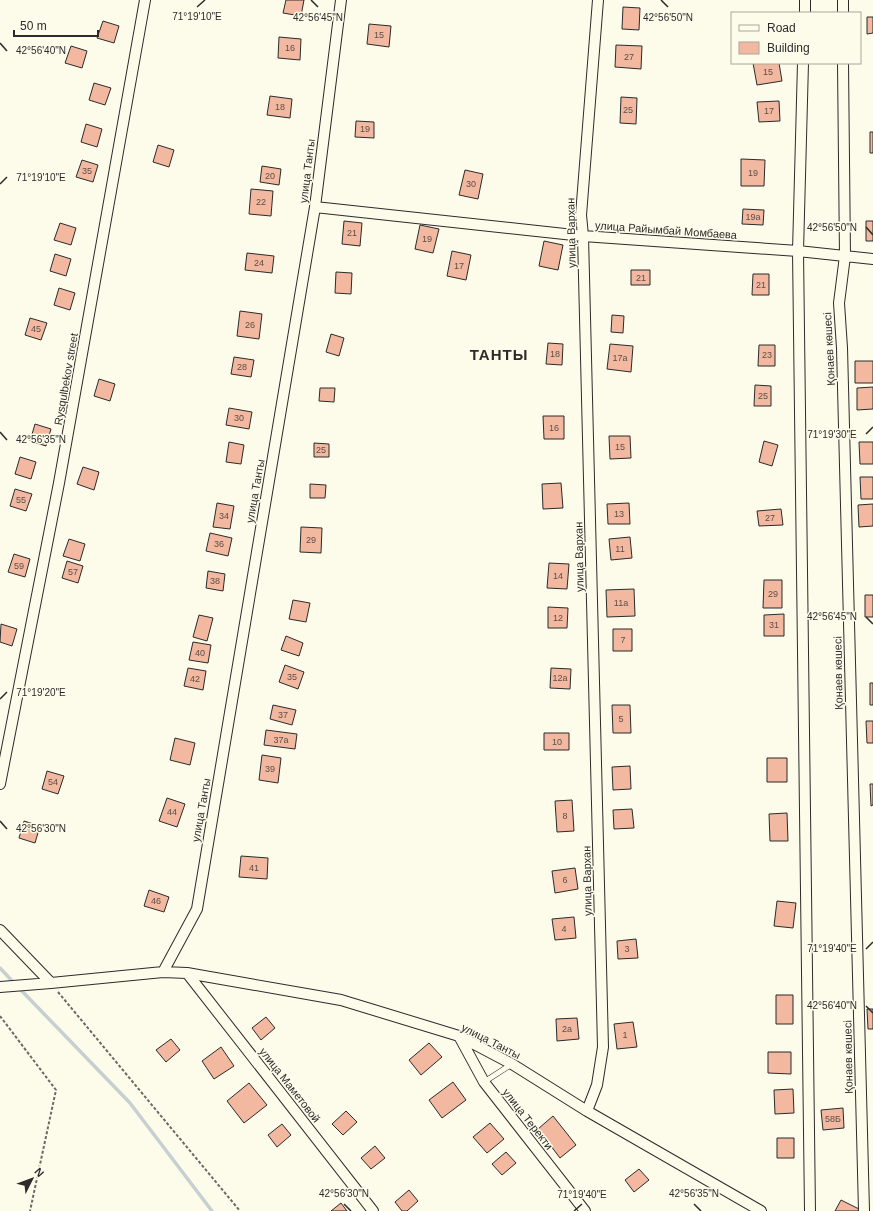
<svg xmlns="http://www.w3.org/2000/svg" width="873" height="1211" viewBox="0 0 873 1211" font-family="Helvetica,sans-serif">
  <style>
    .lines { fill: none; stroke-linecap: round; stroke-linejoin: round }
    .stream { stroke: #c7d0d0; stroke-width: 3.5 }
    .building { fill: #f2b8a0; stroke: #2b2b2b }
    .lane-casing { stroke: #2b2b2b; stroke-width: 6 }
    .street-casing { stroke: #2b2b2b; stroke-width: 12 }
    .path { stroke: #6a6964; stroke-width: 2; stroke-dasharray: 3 2; stroke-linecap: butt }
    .lane { stroke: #fdfbea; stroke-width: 5 }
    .street { stroke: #fdfbea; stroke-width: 10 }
    .ticks { fill: none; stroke: #2b2b2b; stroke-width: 1.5 }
    .labels { text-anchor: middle; stroke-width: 3; stroke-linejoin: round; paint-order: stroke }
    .number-label { font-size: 9px; fill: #5d4e48 }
    .street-label { font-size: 11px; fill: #2b2b2b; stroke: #fdfbea }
    .district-label { font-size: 15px; font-weight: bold; letter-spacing: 1px; fill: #2b2b2b; stroke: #fdfbea }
    .ticks-label { font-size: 10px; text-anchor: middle; fill: #2b2b2b; stroke: #fdfbea; stroke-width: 3; stroke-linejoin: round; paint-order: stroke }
  </style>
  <rect width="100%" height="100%" fill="#fdfbea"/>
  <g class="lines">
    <path class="stream" d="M0 968 15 984
      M19 988 130 1103 212 1211"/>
  </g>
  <path class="building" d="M286 0H304L301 16 283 13Z
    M623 7 640 8 639 30 622 29Z
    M867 17H873V33L867 34Z
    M103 21 119 26 114 43 97 38Z
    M369 24 391 26 389 47 367 44Z
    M279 37 301 39 300 60 278 58Z
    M616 45 642 46 641 69 615 67Z
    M71 46 87 51 82 68 65 63Z
    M753 63H779L782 81 757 85Z
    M94 83 111 88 105 105 89 100Z
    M270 96 292 99 290 118 267 115Z
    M621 97 637 98 636 124 620 123Z
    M779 101 780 121 759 122 757 102Z
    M356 121 374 122V138L355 137Z
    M86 124 102 129 97 147 81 142Z
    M870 132H873V153H870Z
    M158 145 174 150 169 167 153 162Z
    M741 159 765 160 764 186H741Z
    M82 160 98 165 93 182 76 177Z
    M262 166 281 169 279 185 260 182Z
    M465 170 483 174 478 199 459 195Z
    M251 189 273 191 271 216 249 214Z
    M743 209 764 210 763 225 742 224Z
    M344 221 362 223 360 246 342 244Z
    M866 221H873V241H866Z
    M60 223 76 228 71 245 54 240Z
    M420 225 439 229 433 253 415 249Z
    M544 241 563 245 558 270 539 266Z
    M452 251 471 255 466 280 447 276Z
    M247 253 274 256 272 273 245 270Z
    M55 254 71 259 66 276 50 271Z
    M631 270H650V285H631Z
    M336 272 352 273 351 294 335 293Z
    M753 274H769V295H752Z
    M59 288 75 293 70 310 54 305Z
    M240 311 262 314 259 339 237 336Z
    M612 315 624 316 623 333 611 332Z
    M30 318 47 323 41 340 25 335Z
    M331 334 344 338 339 356 326 352Z
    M548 343 563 344 562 365 546 364Z
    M610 344 633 346 631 372 607 369Z
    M759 345H775V366H758Z
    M234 357 254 360 251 377 231 374Z
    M855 361H873V383H855Z
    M99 379 115 384 110 401 94 396Z
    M755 385 771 386V406H754Z
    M873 387V409L857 410V388Z
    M320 388H335L334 402 319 401Z
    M229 408 252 412 249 429 226 425Z
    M543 416H564V439H544Z
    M35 424 51 429 46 446 30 441Z
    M609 436H630L631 458 610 459Z
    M764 441 778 445 772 466 759 462Z
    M229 442 244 445 241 464 226 462Z
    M859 442H873V464H860Z
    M314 443 329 444V457H314Z
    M20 457 36 462 31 479 15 474Z
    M83 467 99 472 94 490 77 484Z
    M860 477H873V499H861Z
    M561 483 563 508 543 509 542 484Z
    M310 484 326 485 325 498H310Z
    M15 489 32 494 26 511 10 506Z
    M217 503 234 506 230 529 213 527Z
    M629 503 630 524H608L607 504Z
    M873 504V526L859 527 858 505Z
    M781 509 783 525 759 526 757 511Z
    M301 527 322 528 321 553 300 552Z
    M210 533 232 538 228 556 206 551Z
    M630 537 632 558 611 560 609 539Z
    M69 539 85 544 80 561 63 556Z
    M14 554 30 559 25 577 8 572Z
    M67 561 83 566 78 583 62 578Z
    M549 563 569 564 567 589 547 588Z
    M208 571 225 574 223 591 206 588Z
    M764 580H782V608H763Z
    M634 589 635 616 607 617 606 590Z
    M865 595H873V617H865Z
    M293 600 310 603 306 622 289 619Z
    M548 607 568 608 567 628H548Z
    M784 614V636H764V615Z
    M199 615 213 618 207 641 193 637Z
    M1 624 17 629 12 646 0 642Z
    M613 629H632V651H613Z
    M286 636 303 643 299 656 281 650Z
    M193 642 211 645 208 663 189 660Z
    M285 665 304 672 298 689 279 682Z
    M188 668 206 671 203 690 184 686Z
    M551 668 571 669 570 689 550 688Z
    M870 683H873V705H870Z
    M273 705 296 710 292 725 270 719Z
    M612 705H630L631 733H613Z
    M866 721H873V743H867Z
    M266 730 297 734 295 749 264 745Z
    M544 733H569V750H544Z
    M175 738 195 743 190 765 170 760Z
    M262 755 281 758 278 783 259 780Z
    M767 758H787V782H767Z
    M630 766 631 789 613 790 612 767Z
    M47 771 64 776 58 794 42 789Z
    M870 784H873V805L871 806Z
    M167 798 185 804 177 827 159 821Z
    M572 800 574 831 557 832 555 801Z
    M632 809 634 828 614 829 613 810Z
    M787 813 788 841H770L769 814Z
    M24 821 40 826 35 843 19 838Z
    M241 856 268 858 267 879 239 877Z
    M575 868 578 889 555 893 552 871Z
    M149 890 169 897 164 912 144 906Z
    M777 901 796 903 793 928 774 926Z
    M574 917 576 938 555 940 552 919Z
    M636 939 638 958 618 959 617 941Z
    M776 995H793V1024H776Z
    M867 1009H873V1029H868Z
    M266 1017 275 1028 261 1040 252 1028Z
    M577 1018 579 1039 557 1041 556 1019Z
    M633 1022 637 1047 617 1049 614 1024Z
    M171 1039 180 1050 166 1062 156 1050Z
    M429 1043 442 1057 421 1075 409 1060Z
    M221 1047 234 1066 214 1079 202 1061Z
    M768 1052H791V1074L768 1073Z
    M453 1082 466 1100 442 1118 429 1100Z
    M249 1083 267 1105 244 1123 227 1101Z
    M793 1089 794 1113 775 1114 774 1090Z
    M843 1108 844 1128 823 1130 821 1110Z
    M346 1111 357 1122 343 1135 332 1124Z
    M553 1116 576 1145 560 1158 538 1129Z
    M490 1123 504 1139 487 1153 473 1137Z
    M282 1124 291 1135 277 1147 268 1135Z
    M777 1138H794V1158H777Z
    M375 1146 385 1158 371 1169 361 1158Z
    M506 1152 516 1163 502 1175 492 1164Z
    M639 1169 649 1180 634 1192 625 1180Z
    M409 1190 418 1201 407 1211H402L395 1202Z
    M841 1200 859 1209 858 1211H835Z
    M341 1203 347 1211H331Z"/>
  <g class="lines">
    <g class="lane-casing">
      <path id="lane" d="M484 1082 512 1064"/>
    </g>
    <g class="street-casing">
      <path id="street" d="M341 0 315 207 197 909 163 972 187 973 341 1000 459 1036 512 1064 587 1111 761 1211
        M843 0V13
        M805 13V0
        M803 63 798 251 810 1211
        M843 63 845 256 839 303 842 348 864 1211
        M315 207 583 236 798 251 873 259
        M0 784 59 483 145 0
        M0 930 51 983
        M187 973 373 1211
        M0 987 51 983 163 972
        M459 1036 484 1082 585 1211
        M587 1111 597 1085 603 1047 583 236 581 215 598 0"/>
    </g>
    <path class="path" d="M58 992 240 1211
      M0 1016 56 1090 30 1211"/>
    <use href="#lane" class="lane"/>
    <use href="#street" class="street"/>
  </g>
  <path class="ticks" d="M311 0 318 7M661 0 668 7M197 7 205 0M0 43 7 51M0 184 7 177M866 227 873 235M0 432 7 440M866 434 873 427M866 617 873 624M0 699 7 692M0 821 7 829M866 949 873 942M866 1006 873 1013M344 1204 351 1211M694 1204 701 1211M574 1211 582 1204"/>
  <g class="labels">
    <g class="number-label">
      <text x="379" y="38">15</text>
      <text x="290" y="51">16</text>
      <text x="629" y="60">27</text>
      <text x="768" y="75">15</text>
      <text x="280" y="110">18</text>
      <text x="628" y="113">25</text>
      <text x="769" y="114">17</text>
      <text x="365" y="132">19</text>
      <text x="87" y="174">35</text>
      <text x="753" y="176">19</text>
      <text x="270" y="179">20</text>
      <text x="471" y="187">30</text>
      <text x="261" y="205">22</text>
      <text x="753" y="220">19а</text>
      <text x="352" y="236">21</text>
      <text x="427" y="242">19</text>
      <text x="259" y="266">24</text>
      <text x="459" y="269">17</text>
      <text x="641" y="281">21</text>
      <text x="761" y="288">21</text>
      <text x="250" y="328">26</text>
      <text x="36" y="332">45</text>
      <text x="555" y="357">18</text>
      <text x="767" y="358">23</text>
      <text x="620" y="361">17а</text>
      <text x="242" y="370">28</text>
      <text x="763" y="399">25</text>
      <text x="239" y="421">30</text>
      <text x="554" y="431">16</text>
      <text x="620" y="450">15</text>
      <text x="321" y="453">25</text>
      <text x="21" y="503">55</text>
      <text x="619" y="517">13</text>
      <text x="224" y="519">34</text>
      <text x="770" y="521">27</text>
      <text x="311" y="543">29</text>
      <text x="219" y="547">36</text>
      <text x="620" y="552">11</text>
      <text x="19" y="569">59</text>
      <text x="73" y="575">57</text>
      <text x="558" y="579">14</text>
      <text x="215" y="584">38</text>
      <text x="773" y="597">29</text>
      <text x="621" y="606">11а</text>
      <text x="558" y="621">12</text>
      <text x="774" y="628">31</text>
      <text x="623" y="643">7</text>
      <text x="200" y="656">40</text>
      <text x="292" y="680">35</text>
      <text x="560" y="681">12а</text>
      <text x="195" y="682">42</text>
      <text x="283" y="718">37</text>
      <text x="621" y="722">5</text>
      <text x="281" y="743">37а</text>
      <text x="557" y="745">10</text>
      <text x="270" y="772">39</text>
      <text x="53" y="785">54</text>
      <text x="172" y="815">44</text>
      <text x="565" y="819">8</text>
      <text x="254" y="871">41</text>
      <text x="565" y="883">6</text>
      <text x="156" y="904">46</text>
      <text x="564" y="932">4</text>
      <text x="627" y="952">3</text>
      <text x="567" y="1032">2а</text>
      <text x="625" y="1038">1</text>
      <text x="833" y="1122">58Б</text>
    </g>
    <g class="street-label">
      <text transform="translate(307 171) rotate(-83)" y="4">улица Танты</text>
      <text transform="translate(666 230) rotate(4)" y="4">улица Райымбай Момбаева</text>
      <text transform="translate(571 233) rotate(-91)" y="4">улица Вархан</text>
      <text transform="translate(829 349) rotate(-93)" y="4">Қонаев көшесі</text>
      <text transform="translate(66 379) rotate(-80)" y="4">Rysqulbekov street</text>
      <text transform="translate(255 491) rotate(-80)" y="4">улица Танты</text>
      <text transform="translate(579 557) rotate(-91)" y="4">улица Вархан</text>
      <text transform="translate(838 673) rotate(-91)" y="4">Қонаев көшесі</text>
      <text transform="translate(201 810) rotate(-80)" y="4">улица Танты</text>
      <text transform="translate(587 881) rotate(-91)" y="4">улица Вархан</text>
      <text transform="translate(491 1041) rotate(27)" y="4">улица Танты</text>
      <text transform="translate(848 1057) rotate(-91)" y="4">Қонаев көшесі</text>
      <text transform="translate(290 1085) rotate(52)" y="4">улица Маметовой</text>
      <text transform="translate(528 1119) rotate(52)" y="4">улица Теректи</text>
    </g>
    <g class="district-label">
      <text x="499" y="360">ТАНТЫ</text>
    </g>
  </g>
  <g class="ticks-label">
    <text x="197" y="20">71°19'10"E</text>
    <text x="318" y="21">42°56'45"N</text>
    <text x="668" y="21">42°56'50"N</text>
    <text x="41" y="54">42°56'40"N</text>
    <text x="41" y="181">71°19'10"E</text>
    <text x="832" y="231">42°56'50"N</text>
    <text x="832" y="438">71°19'30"E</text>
    <text x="41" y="443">42°56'35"N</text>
    <text x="832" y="620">42°56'45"N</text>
    <text x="41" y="696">71°19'20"E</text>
    <text x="41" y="832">42°56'30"N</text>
    <text x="832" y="952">71°19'40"E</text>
    <text x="832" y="1009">42°56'40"N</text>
    <text x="344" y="1197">42°56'30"N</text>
    <text x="694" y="1197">42°56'35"N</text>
    <text x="582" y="1198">71°19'40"E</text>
  </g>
  <rect x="731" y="12" width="130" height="52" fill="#fdfbea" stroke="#a9a89e"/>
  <rect x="739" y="25" width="20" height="6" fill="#fdfbea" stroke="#a9a89e"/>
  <text x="767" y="32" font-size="12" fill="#2b2b2b">Road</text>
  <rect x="739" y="42" width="20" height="12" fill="#f2b8a0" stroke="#a9a89e"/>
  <text x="767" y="52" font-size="12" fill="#2b2b2b">Building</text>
  <g transform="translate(32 1179) rotate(48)" stroke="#fdfbea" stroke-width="3" paint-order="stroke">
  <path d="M0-3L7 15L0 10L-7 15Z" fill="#2b2b2b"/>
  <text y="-6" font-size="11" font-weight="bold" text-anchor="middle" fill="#2b2b2b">N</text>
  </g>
  <path d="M14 30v6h84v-6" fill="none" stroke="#2b2b2b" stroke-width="2"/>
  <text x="20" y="30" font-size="12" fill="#2b2b2b" stroke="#fdfbea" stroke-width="3" paint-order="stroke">50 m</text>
</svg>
